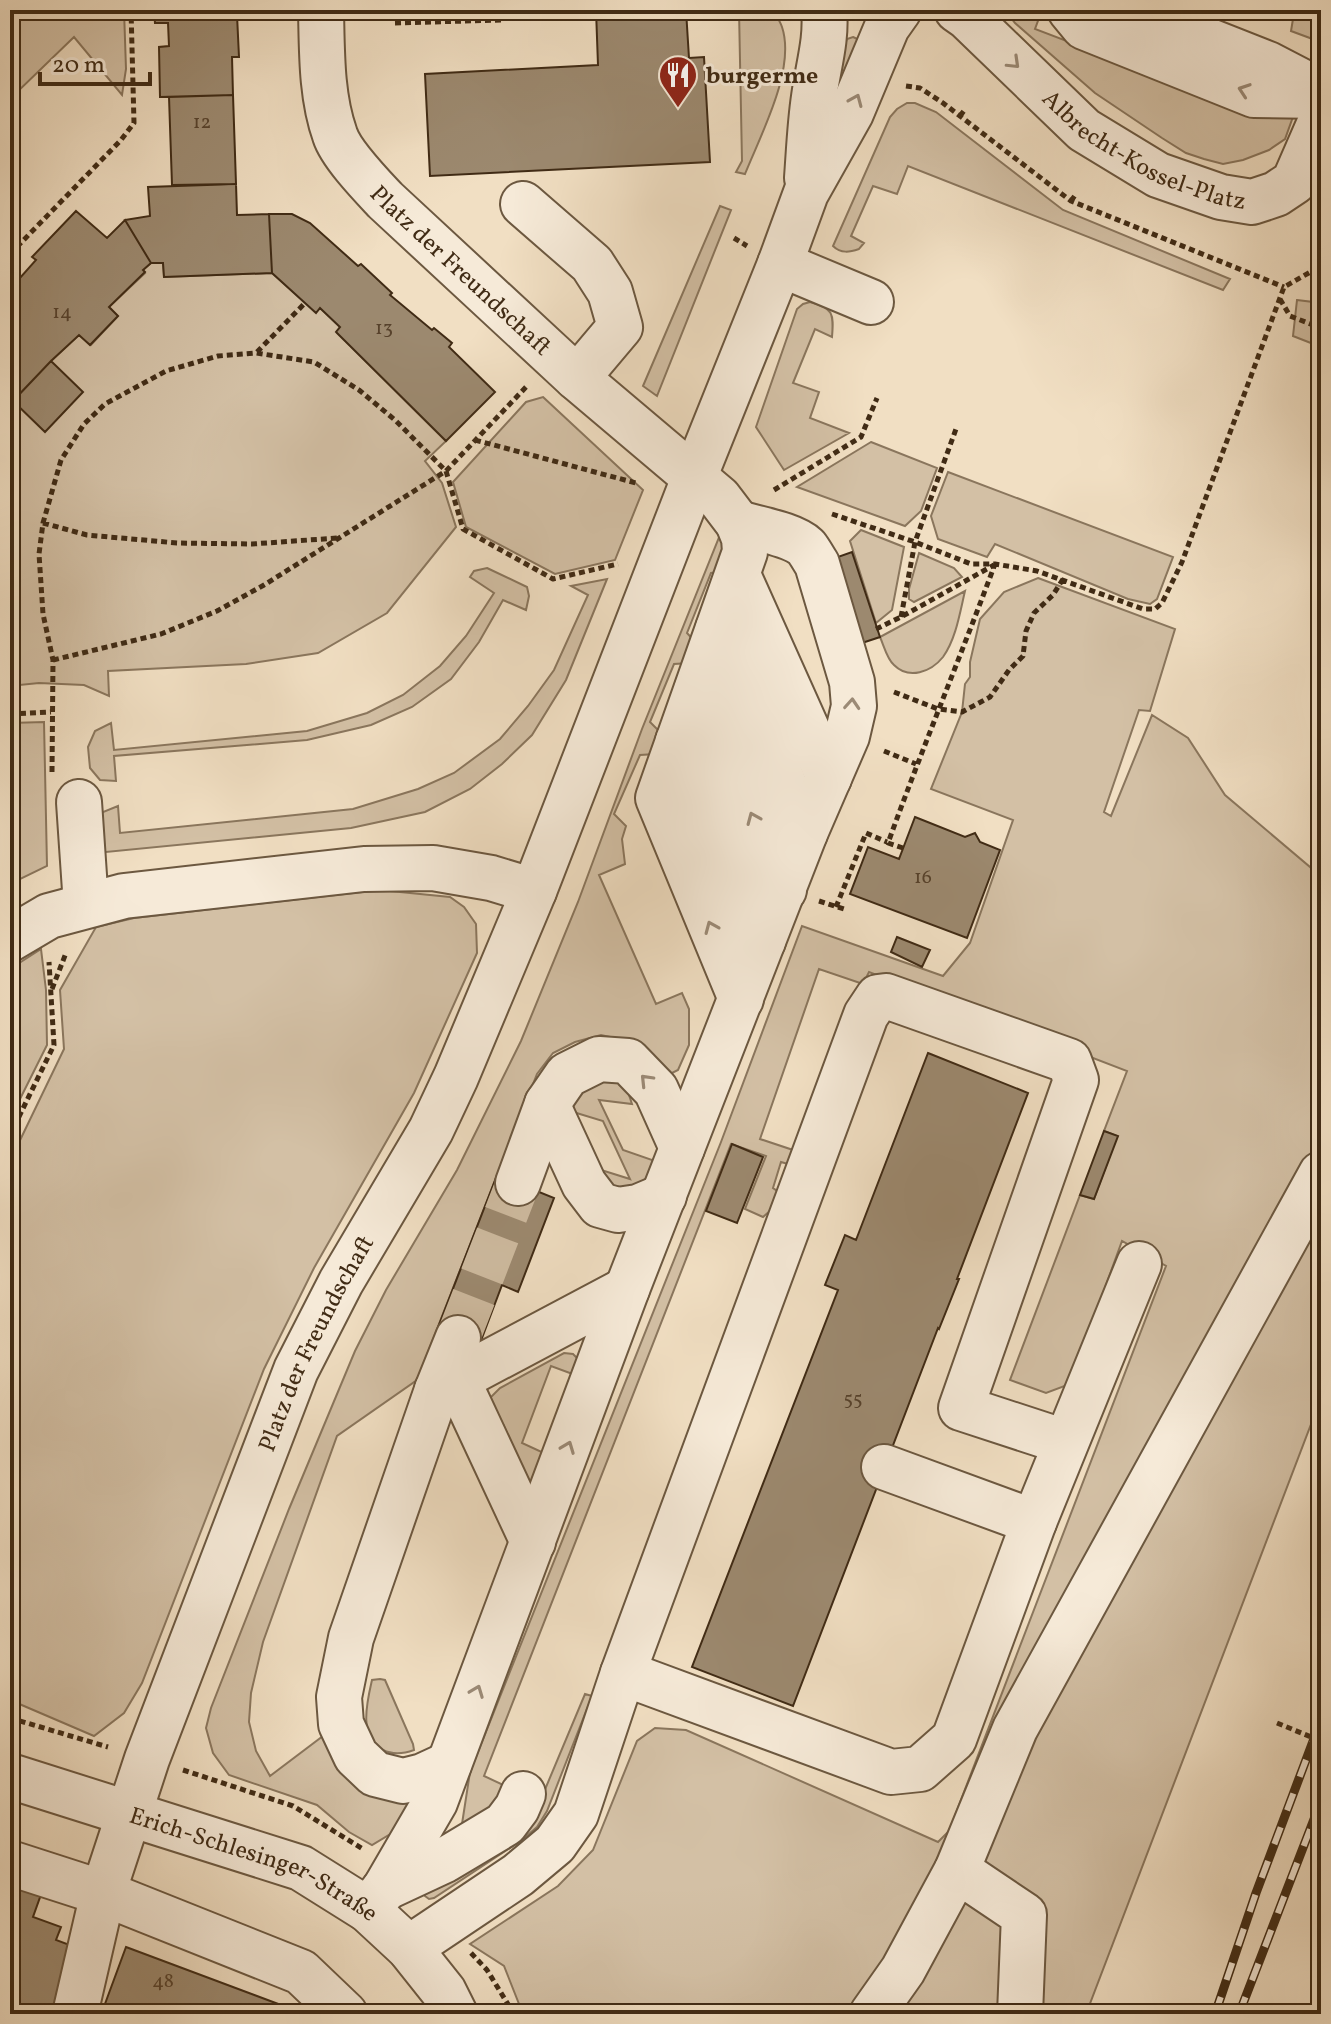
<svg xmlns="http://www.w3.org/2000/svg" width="1331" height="2024" viewBox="0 0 1331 2024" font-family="Vollkorn,serif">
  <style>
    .green { fill: #d3c0a5; stroke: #8a765d; stroke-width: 2 }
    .building { fill: #9c896f; stroke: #402b15; stroke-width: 2 }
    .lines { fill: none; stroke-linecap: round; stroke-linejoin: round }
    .minor-tunnel { stroke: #cebba0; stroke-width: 44; stroke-dasharray: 44 22; stroke-linecap: butt }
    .minor-casing { stroke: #6c5840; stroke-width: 48 }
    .path { stroke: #402b15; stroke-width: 5; stroke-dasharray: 6 4; stroke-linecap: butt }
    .minor { stroke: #f6ead8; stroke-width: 44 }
    .rail-casing { stroke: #402b15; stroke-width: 9 }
    .rail { stroke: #f6ead8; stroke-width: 6; stroke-dasharray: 18; stroke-linecap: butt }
    .oneway { stroke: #9b8a76 }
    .labels { text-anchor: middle; stroke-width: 6; stroke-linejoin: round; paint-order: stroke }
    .number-label { font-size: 20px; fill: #57422c }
    .poi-label { font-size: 24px; font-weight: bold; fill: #402b15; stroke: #f6ead8; text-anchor: start }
    .street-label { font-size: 24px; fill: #402b15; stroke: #f6ead8 }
  </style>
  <rect width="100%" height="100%" fill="#f1dfc3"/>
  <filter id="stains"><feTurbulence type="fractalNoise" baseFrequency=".0025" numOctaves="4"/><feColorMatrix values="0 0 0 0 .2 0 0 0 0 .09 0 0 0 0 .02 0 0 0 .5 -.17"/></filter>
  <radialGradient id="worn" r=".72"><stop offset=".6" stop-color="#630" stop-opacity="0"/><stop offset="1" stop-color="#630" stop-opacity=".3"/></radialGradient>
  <path class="green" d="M10 10H124L126 69 122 95 74 37 10 99Z
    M739 10H773C776 15 780 21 782 27 796 69 761 134 745 174L736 172 742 161Z
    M1005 10H1042L1035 29 1258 114H1294L1285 139 1269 150 1243 160 1223 164 1204 159 1186 153 1162 138 1095 93 1015 23Z
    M1271 10H1321V38L1318 41 1291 31 1293 19Z
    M853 37 862 41 846 90 831 84 847 39Z
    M907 103H915L936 112 1063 210 1230 279 1223 290 908 166 897 194 873 186 851 236 864 243 859 249C850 252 841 254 833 246L890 117 897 109Z
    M720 206 731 210 657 396 643 386Z
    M151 263H163L164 277 272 273 316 312 320 308 340 327 337 333 446 441 425 461 442 483 456 527 387 613 318 653 246 664 108 671 109 696 84 685 39 683 10 686V405L51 361 79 335 91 345 118 316 109 307 145 273 143 270Z
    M1297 300 1321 303V347L1293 336Z
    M810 302C833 308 834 313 832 337L815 329 793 383 819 392 810 418 849 433 784 470 756 427 797 309 803 304Z
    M543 397 643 490 615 560 555 574 466 527 453 482 526 402Z
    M871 442 937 468 921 511 905 526 797 487Z
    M948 472 1173 557 1157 599 1150 604 1128 599 995 544 987 557 938 539 931 516Z
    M861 530 904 547 892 610 876 623 850 541Z
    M720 535 726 538 727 571 711 573 687 633 698 645 690 663 674 664 650 722 662 734 656 754 640 755 614 814 626 826 622 839 625 864 599 875 656 1004 682 993 689 1009V1045L678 1070 664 1077 628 1041 601 1035 575 1042 553 1053 537 1074 417 1380 337 1436 263 1642 251 1693 249 1722 256 1751 270 1776 323 1736 415 1798 397 1830 372 1845 349 1832 317 1805 229 1775 213 1753 206 1728 211 1708 289 1509 355 1351 386 1290 457 1170 521 1041 578 902 642 729Z
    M919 553 954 568 962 577 914 602 909 599V589Z
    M487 568 527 587 529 596 526 610 503 600 479 642 451 679 412 707 371 725 307 740 114 756 116 781 100 780 90 768 88 747 95 731 111 723 114 750 307 731 367 713 403 695 440 666 466 636 494 593 470 577 474 571Z
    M1038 578 1175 629 1150 711 1139 710 1104 812 1111 816 1152 715 1188 738 1225 795 1316 872 1321 860V1398L1086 2014H523L504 1966 470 1944 558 1886 593 1850 637 1741 655 1728 686 1730 938 1842 949 1831 1166 1266 1122 1241 1070 1384 1046 1393 1010 1380 1080 1195 1094 1199 1117 1136 1104 1131 1127 1071 869 972 863 984 819 969 760 1139 799 1152 795 1166 781 1162 773 1188 783 1195 779 1203 763 1217 745 1209 766 1156 731 1144 484 1776 512 1789 469 1825 462 1824 470 1772 721 1142 802 926 943 976 970 943 1013 820 931 789 962 712 965 684 970 677V662L980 619 1004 592Z
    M607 579 566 680 532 735 502 764 470 789 425 812 351 828 96 853 91 826 103 812 118 806 120 833 353 809 418 789 454 773 500 739 528 706 554 670 588 595 571 586Z
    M965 591C960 612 956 639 943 657 931 672 909 680 894 665 887 659 884 646 880 637Z
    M44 722 47 866 10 884V723Z
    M380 890 450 897 464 907 476 924 477 953 414 1093 314 1268 264 1369 142 1683 124 1713 94 1736 10 1700V1161L64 1049 60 990 96 927 134 918Z
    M41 949 46 990 47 1045 10 1119V969Z
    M589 1080 618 1082 628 1092 632 1104 599 1100 623 1150 658 1162 650 1184 617 1192 595 1168 630 1179 603 1121 570 1111 577 1088Z
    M564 1353 573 1354 578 1359V1376L551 1366 522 1443 546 1454 531 1487 503 1424 487 1413 490 1398 500 1388Z
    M380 1679 385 1680 413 1744 414 1750C403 1754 393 1755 383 1750 358 1737 367 1702 372 1680Z
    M585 1694 592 1696 547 1811 537 1827 522 1840 434 1898 429 1899 425 1896V1892L536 1811Z"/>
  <path class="building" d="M154 10H229L230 15H237L239 57H232L233 95 160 97 159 47 169 46 168 23H155Z
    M596 10H686L689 58 704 57 710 162 430 176 425 74 598 65Z
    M233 95 236 184 172 185 169 97Z
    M236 184 237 215 269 214 272 273 164 277 163 263H151L125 220 150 216 148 187Z
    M76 211 107 238 125 220 151 263 143 270 145 272 109 307 118 316 90 345 79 335 51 361 10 404V281L15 275 20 278 36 260 32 257Z
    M269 214H292L310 223 358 266 361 264 392 293 390 295 432 330 434 328 452 343 449 347 495 392 446 441 336 332 340 327 320 308 316 313 272 273Z
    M51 361 83 392 45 432 13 401Z
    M852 552 880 637 859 644 832 559Z
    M915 817 965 837 975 833 980 842 1000 850 967 938 850 894 868 847 899 859Z
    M897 937 930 950 922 967 891 952Z
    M928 1053 1028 1093 957 1279H959L939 1329 938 1328 793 1706 692 1667 838 1290 825 1285 845 1235 856 1240Z
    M1104 1131 1118 1136 1094 1199 1080 1195Z
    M732 1144 763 1157 737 1223 706 1211Z
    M497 1175 554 1198 518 1292 502 1285 479 1346 437 1330Z
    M10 1874 44 1886 33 1917 61 1927 56 1940 83 1950 60 2014H10Z
    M126 1947 305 2014H109L102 2012Z"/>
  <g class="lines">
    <path class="minor-tunnel" d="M458 1338 518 1183"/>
    <g class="minor-casing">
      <g id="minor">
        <path id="s1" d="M321 10C322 51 321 96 335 135 341 154 371 185 385 200L577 378 719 498 738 523 744 538 745 552 658 798 741 999"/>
        <path id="s2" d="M957 10 967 17 1084 130 1158 175 1221 197 1252 202 1276 194 1294 182 1321 120"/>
        <path d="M1070 10 1084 27 1254 95 1321 96"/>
        <path d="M1131 10 1268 64 1320 91"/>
        <path d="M807 178C809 151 810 124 814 97 818 67 827 40 824 10"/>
        <path d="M523 204 592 264 610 292 620 327 577 378"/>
        <path d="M780 264 871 302"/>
        <path d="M738 575 829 778"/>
        <path d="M718 629 805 833"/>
        <path d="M697 689 784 890"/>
        <path d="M678 741 763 941"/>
        <path d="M79 802 86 905"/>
        <path d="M10 939 49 916 124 896 364 869 433 868 491 878 534 891"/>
        <path d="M547 1104 584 1184 600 1205 618 1210 638 1207 664 1196"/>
        <path d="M518 1183 547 1104 567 1075 599 1059 628 1061 656 1090 682 1148"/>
        <path d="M457 1379 533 1542"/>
        <path d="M437 1390 627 1289"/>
        <path d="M884 1467 1034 1522"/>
        <path d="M623 1673 891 1772 920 1769 954 1739 1034 1522 1139 1264"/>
        <path d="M449 1764 423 1776 403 1781 375 1774 356 1756 341 1724 339 1697 351 1638 437 1390 458 1338"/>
        <path id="s3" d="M10 1776 301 1868 368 1910 409 1948 444 1992 455 2014"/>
        <path d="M10 1863 103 1893 301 1972 345 2014"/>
        <path d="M957 1870 1024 1915 1020 2014"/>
        <path d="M385 1888 445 1860 505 1824 517 1808 523 1794"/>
        <path d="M368 1910 385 1888 435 1802 627 1289 805 833 847 736 854 706 852 682 817 564C813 558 810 552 806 547 792 534 757 529 738 523"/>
        <path d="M409 1948 518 1875 555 1844 576 1814 623 1673 866 1015 878 997 886 996 1069 1061 1076 1080 961 1408 1065 1442"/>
        <path id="s4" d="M75 2014 103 1893 147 1759 296 1370 341 1282 431 1130 456 1077 534 891 694 478 780 264 806 193 851 113 887 27 899 10"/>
        <path d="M872 2014 903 1970 957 1870 1015 1729 1321 1174"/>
      </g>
    </g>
    <path class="path" d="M395 23 502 20
      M906 86 920 88 943 103 1071 201 1284 287
      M960 116 966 108
      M1071 201 1076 194
      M10 237 18 245
      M734 238 747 246
      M10 254 121 140 134 123 131 10
      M1280 299 1290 316 1321 328
      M257 352 306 302
      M475 440 636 483
      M774 490 861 437 877 398
      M832 514 915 542 971 564H995L1037 571 1143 609H1155L1162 603 1182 562 1284 287 1321 266
      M43 523 87 535 177 543 252 544 337 538
      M901 617 915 542 956 429
      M876 629 901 617 994 565
      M53 660 161 634 217 611 264 585 446 471 527 386
      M894 692 938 709 962 712 990 697 1009 670 1023 656 1026 631 1034 613 1053 595 1063 579
      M10 714 51 712
      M884 751 916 764
      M52 772 53 660 43 614 39 554 43 523 61 460 84 424 105 404 166 371 218 356 256 353 314 362 359 390 395 420 446 471 463 529 553 579 618 564
      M903 848 888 843C922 749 960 658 995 564
      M819 901 847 910
      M836 907 866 833 887 842
      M52 989 66 953
      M10 1135 54 1045 49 962
      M10 1718 108 1747
      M1277 1723 1321 1741
      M183 1770 293 1806 363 1849
      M471 1953 487 1970 514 2014"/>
    <use href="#minor" class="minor"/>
    <g class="rail-casing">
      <path id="rail" d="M1215 2014 1256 1893 1321 1720
        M1239 2014 1321 1801"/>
    </g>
    <use href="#rail" class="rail"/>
  </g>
  <defs><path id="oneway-chevron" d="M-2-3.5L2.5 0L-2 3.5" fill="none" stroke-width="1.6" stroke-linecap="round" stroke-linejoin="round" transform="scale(2)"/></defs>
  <g class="oneway">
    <use href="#oneway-chevron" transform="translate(1014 63) rotate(44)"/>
    <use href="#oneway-chevron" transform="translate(1244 90) rotate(-161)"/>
    <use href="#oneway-chevron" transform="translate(856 100) rotate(-67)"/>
    <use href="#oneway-chevron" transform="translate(852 704) rotate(-86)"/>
    <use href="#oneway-chevron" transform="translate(753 818) rotate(-113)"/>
    <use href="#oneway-chevron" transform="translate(711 927) rotate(-113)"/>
    <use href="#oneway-chevron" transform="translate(646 1080) rotate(-134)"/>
    <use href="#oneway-chevron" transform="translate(568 1447) rotate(-69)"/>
    <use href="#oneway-chevron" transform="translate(477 1691) rotate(-69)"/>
  </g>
  <defs>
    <g id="restaurant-pin" transform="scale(2)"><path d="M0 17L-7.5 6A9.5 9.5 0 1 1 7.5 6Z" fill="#8f2418" stroke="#f6ead8"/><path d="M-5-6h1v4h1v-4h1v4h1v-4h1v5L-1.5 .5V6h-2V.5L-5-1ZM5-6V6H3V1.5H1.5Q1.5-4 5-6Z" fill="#fff"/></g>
  </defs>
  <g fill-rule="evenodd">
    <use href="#restaurant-pin" x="678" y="75"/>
  </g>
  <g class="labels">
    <g class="number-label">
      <text x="202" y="128">12</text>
      <text x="62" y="318">14</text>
      <text x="384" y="334">13</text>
      <text x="923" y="883">16</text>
      <text x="853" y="1405">55</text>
      <text x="163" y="1987">48</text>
    </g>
    <g class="poi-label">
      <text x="706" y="83">burgerme</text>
    </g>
    <g class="street-label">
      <text dy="8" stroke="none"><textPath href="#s2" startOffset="238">Albrecht-Kossel-Platz</textPath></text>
      <text dy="8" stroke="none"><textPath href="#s1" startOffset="312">Platz der Freundschaft</textPath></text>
      <text dy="8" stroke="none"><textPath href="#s4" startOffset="714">Platz der Freundschaft</textPath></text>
      <text dy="8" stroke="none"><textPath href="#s3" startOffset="260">Erich-Schlesinger-Straße</textPath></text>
    </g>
  </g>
  <rect width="1331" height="2024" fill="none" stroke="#f1dfc3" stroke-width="40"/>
  <rect x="12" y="12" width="1307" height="2000" fill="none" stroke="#402b15" stroke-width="4"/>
  <rect x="20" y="20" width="1291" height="1984" fill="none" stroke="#402b15" stroke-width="2"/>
  <path d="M40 72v12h110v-12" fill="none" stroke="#402b15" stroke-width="4"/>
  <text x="52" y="72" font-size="24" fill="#402b15" stroke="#f6ead8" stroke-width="6" paint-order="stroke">20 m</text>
  <rect width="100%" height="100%" filter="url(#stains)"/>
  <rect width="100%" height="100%" fill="url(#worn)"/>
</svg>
